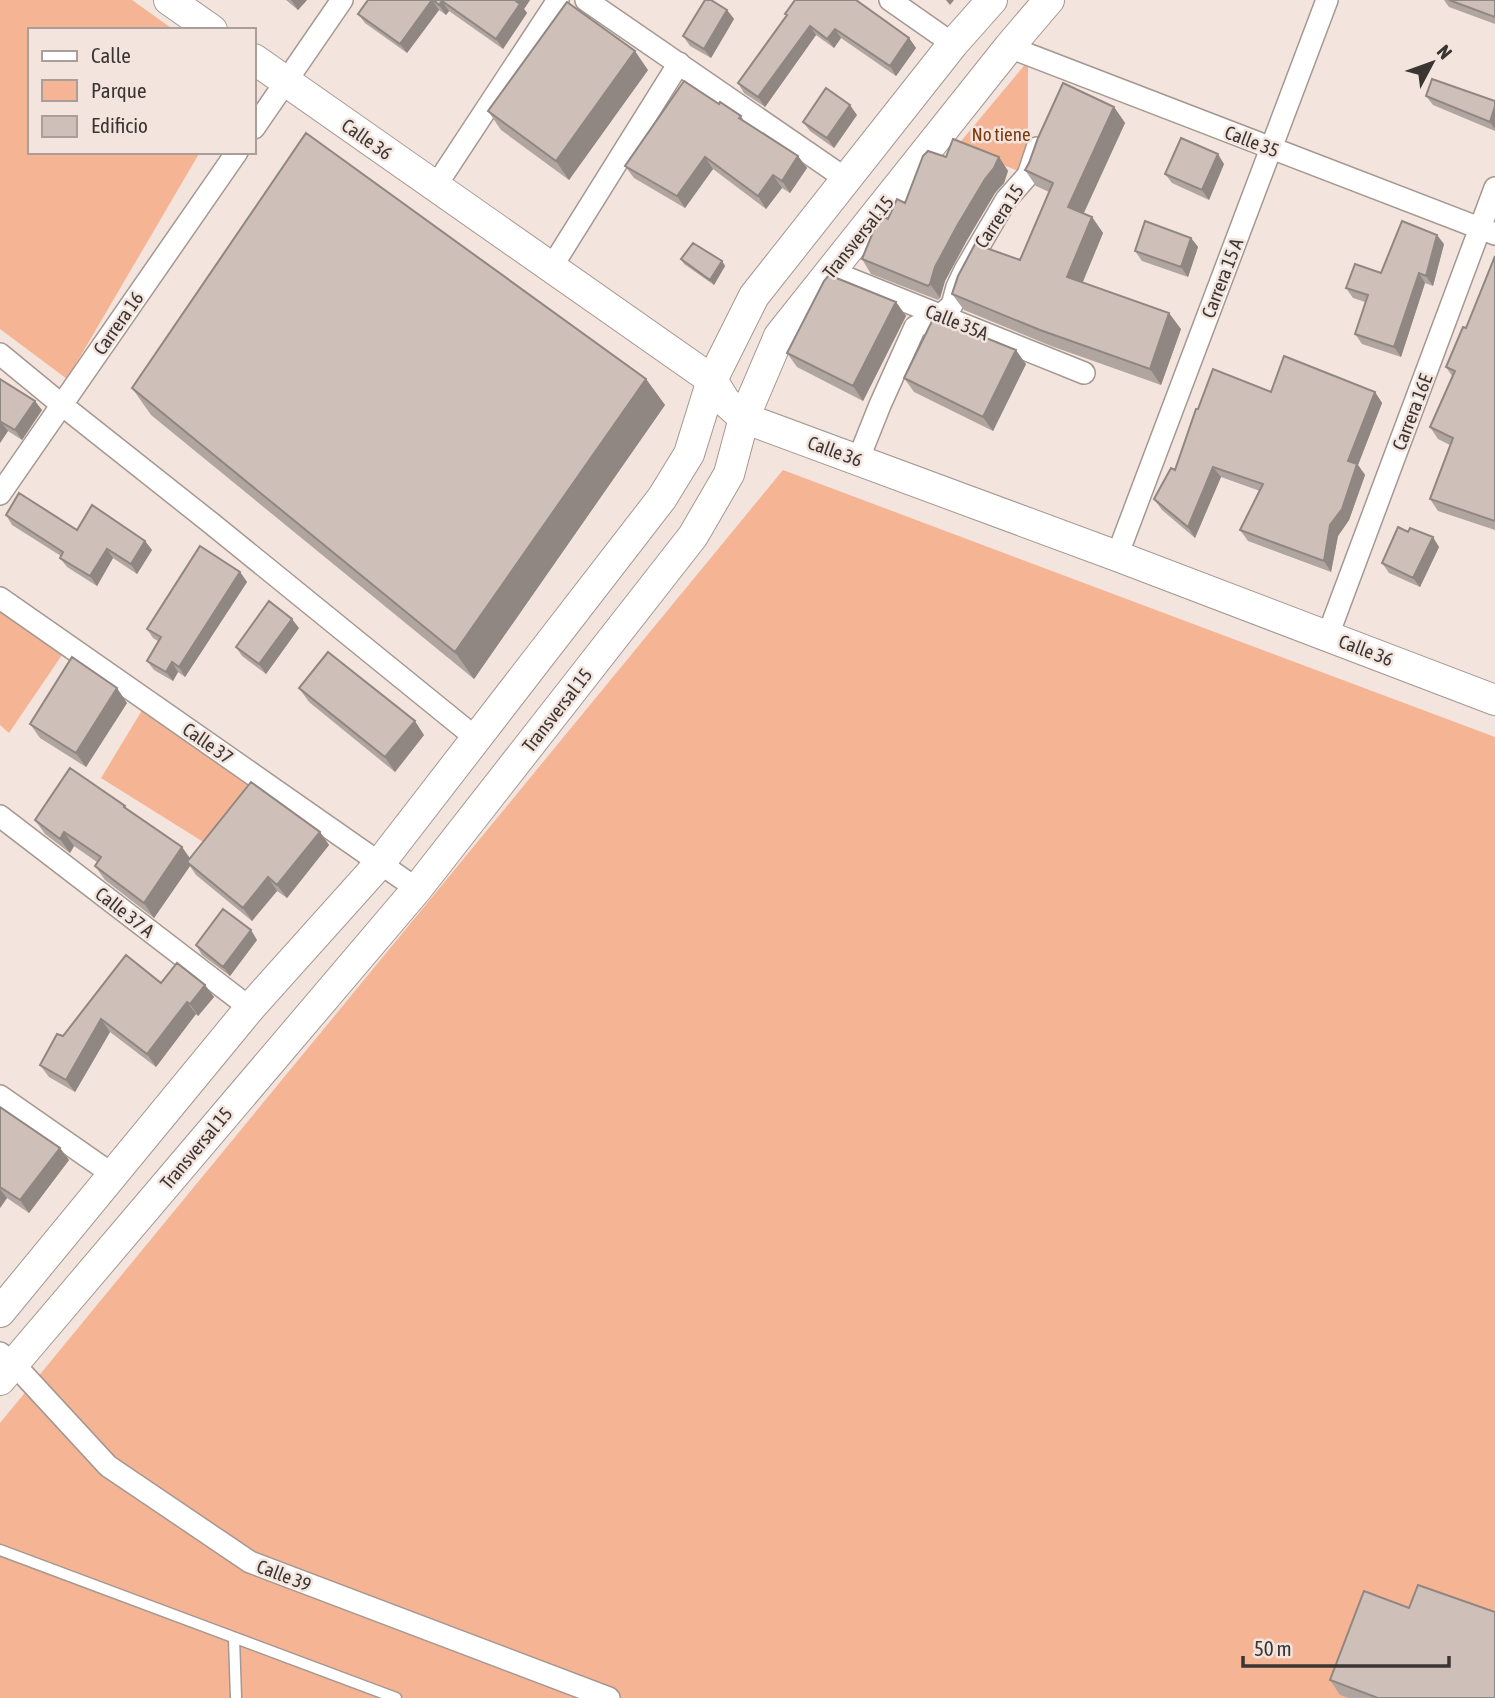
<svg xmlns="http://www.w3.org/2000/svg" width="1495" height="1698" viewBox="0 0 1495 1698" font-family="'Asap Condensed',sans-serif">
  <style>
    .green { fill: #f5b594 }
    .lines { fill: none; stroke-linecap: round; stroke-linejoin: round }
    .lane-casing { stroke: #a59891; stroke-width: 13 }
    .street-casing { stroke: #a59891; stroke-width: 24 }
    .secondary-casing { stroke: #a59891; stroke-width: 32 }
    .lane { stroke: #fff; stroke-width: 10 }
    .street { stroke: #fff; stroke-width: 21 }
    .secondary { stroke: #fff; stroke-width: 30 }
    .wall { fill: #b1a59f }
    .shaded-wall { fill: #908682 }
    .building { fill: #cec0b9; stroke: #908682; stroke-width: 2 }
    .labels { text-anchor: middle; stroke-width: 5; stroke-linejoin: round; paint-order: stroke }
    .park-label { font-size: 19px; fill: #7e3a0d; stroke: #f3e4dd }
    .street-label { font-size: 19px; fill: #3a3532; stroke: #f3e4dd }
  </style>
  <rect width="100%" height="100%" fill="#f3e4dd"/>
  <path class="green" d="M0 0H132L174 30H30V152H200L67 379 0 329Z
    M1028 61V175L957 146Z
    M783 470 1495 737V1698H0V1423Z
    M0 612 64 652 9 733 0 725Z
    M144 707 258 792 213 848 101 778Z"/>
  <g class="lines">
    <g class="lane-casing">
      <path id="lane" d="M0 1550 396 1698
        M234 1638 236 1698"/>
    </g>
    <g class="street-casing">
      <path id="street" d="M586 0 846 179
        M890 0 953 44
        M1009 47 1495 234
        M254 128 342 0
        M435 187 558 0
        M551 268 679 63
        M830 271 1084 373
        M0 354 62 405 211 523 476 738
        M858 460 880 405 915 327 941 315 952 305 957 287 965 270 1006 200 1028 175 1037 148
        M0 494 237 152
        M1117 556 1327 0
        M0 598 417 889
        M1328 635 1495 188
        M0 816 250 1008
        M0 1096 112 1174
        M0 1353 13 1363 108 1466 250 1562 609 1698"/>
    </g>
    <g class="secondary-casing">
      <path id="secondary" d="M169 0 212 30
        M254 59 712 380 725 401 744 418 1117 556 1495 700
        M0 1312 250 1008 380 863 662 498 689 454 712 380 754 296 953 44 992 0
        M0 1380 417 889 693 536 729 474 744 418 779 336 1009 47 1049 0"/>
    </g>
    <use href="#lane" class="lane"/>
    <use href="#street" class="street"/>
    <use href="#secondary" class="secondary"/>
  </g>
  <path class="wall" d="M286 0H307L298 10Z
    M368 0H530L524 9 527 13 503 49 449 11 446 15 439 10 407 53 365 23 358 14Z
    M1444 0H1495V24L1449 7Z
    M727 10 734 19 711 58 690 46 683 36Z
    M786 16 909 38 916 48 896 76 841 38 834 48 816 35 765 107 744 93 738 83Z
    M648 70 569 180 501 130 488 111Z
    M1426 96 1495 101V131L1433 105Z
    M719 104 741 116 744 121 798 156 807 168 790 193 782 188 766 209 713 169 685 208 634 178 625 166Z
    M1114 107 1125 123 1084 213 1092 217 1103 233 1083 282 1181 329 1161 385 1051 346 964 310 952 294 1020 260 1049 192 1036 186 1025 170Z
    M857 115 834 148 810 131 803 122Z
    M946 157H999L1008 171 1004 183 995 193 967 240 945 281 940 298 938 300 871 274 862 259 888 219 905 203Z
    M1224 164 1209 200 1172 183 1165 174Z
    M1191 238 1198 247 1188 277 1142 261 1135 251Z
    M1444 244 1433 286 1425 283 1401 357 1362 344 1355 334 1365 302 1353 298 1346 288Z
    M1495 256V530L1438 511 1430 499 1450 445 1438 439 1430 427 1452 376 1446 367 1466 328Z
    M681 259 722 261 725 266 714 285 684 264Z
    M896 302 906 316 863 401 797 367 787 353Z
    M1026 364 993 431 914 392 904 378Z
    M0 379 42 410 22 440 8 431 0 443Z
    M646 379 665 405 474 679 151 415 132 388Z
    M1271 392H1375L1382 403 1358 465 1365 475 1349 520 1338 536 1331 572 1248 541 1240 530 1260 491 1221 477 1195 538 1162 510 1154 499 1175 470Z
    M6 515 77 530 145 541 152 550 137 574 113 558 97 586 67 567 60 558 61 556 12 525Z
    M1439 547 1420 587 1389 573 1382 563Z
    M240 572 247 582 185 677 178 672 173 681 154 670 147 661 158 641 153 638 147 629Z
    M299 628 266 674 242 656 236 647Z
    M299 688 424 735 395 772 309 702Z
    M127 703 86 767 40 738 30 724Z
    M129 811 182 847 190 858 320 832 329 845 287 898 277 891 252 921 196 875 190 866 154 918 105 880 95 866 97 862 74 846 70 853 45 834 35 820Z
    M257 940 230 976 202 955 196 945Z
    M161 983 205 985 214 997 198 1016 196 1014 156 1067 110 1032 75 1092 49 1077 40 1065 63 1036Z
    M0 1107 60 1148 69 1160 29 1213 7 1198 0 1208Z
    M1409 1608 1495 1698H1349L1340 1695 1330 1680Z"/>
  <path class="shaded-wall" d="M291 0H307L298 10Z
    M432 0 439 10 407 53 400 44Z
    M517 0H530L524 9 527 13 503 49 496 39Z
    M946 0H954L950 5Z
    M442 1 449 11 446 15 439 5Z
    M727 10 734 19 711 58 704 49Z
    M810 26 816 35 765 107 758 97Z
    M835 29 841 38 834 48 827 39Z
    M909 38 916 48 896 76 890 66Z
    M635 51 648 70 569 180 556 161Z
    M850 105 857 115 834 148 827 138Z
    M1495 106V129L1490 122Z
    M1114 107 1125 123 1079 223 1068 207Z
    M1218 154 1224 164 1209 200 1202 190Z
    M798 156 807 168 790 193 782 181Z
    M705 157 713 169 685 208 677 196Z
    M999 157 1008 171 1004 183 995 193 967 240 945 281 940 298 930 284 935 267 957 226Z
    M773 175 782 188 766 209 758 196Z
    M1092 217 1103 233 1078 293 1067 277Z
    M1437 235 1444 244 1433 286 1426 276Z
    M1191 238 1198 247 1188 277 1181 267Z
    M722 261 725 266 714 285 710 280Z
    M1419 273 1425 283 1401 357 1394 347Z
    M896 302 906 316 863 401 853 386Z
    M1169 313 1181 329 1161 385 1150 369Z
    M1016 350 1026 364 993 431 983 417Z
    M646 379 665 405 474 679 455 652Z
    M1375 392 1382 403 1358 465 1365 475 1349 520 1338 536 1331 572 1324 561 1330 525 1348 461Z
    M35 401 42 410 22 440 15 430Z
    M1 422 8 431 0 443V423Z
    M1213 467 1221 477 1195 538 1188 527Z
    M1433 537 1439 547 1420 587 1413 578Z
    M145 541 152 550 137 574 131 564Z
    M107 549 113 558 97 586 90 576Z
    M240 572 247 582 185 677 179 667Z
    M292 619 299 628 266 674 259 664Z
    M172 662 178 672 173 681 166 672Z
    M117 688 127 703 86 767 76 753Z
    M415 721 424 735 395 772 385 757Z
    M64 832 74 846 70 853 60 839Z
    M320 832 329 845 287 898 277 885Z
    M182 847 192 862H187L190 866 154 918 144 903Z
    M268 877 277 891 252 921 243 908Z
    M251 930 257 940 230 976 223 967Z
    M205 985 214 997 198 1016 190 1004Z
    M187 1002 196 1014 156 1067 147 1054Z
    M101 1019 110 1032 75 1092 66 1080Z
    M60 1148 69 1160 29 1213 20 1200Z
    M0 1189 7 1198 0 1208Z"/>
  <path class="building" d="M368 0H432L400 44 358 14Z
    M433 0H517L516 1 520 4 496 39 442 1 439 5Z
    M705 0H711L727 10 704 49 683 36Z
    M795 0H856L909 38 890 66 835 29 827 39 810 26 758 97 738 83 787 15 785 14Z
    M1449 0H1495V17Z
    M567 2 635 51 556 161 488 111Z
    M1432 79 1495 101V106L1490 122 1426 96Z
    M684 81 719 104 720 102 741 116 739 118 798 156 782 181 773 175 758 196 705 157 677 196 625 166Z
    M1063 83 1114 107 1068 207 1092 217 1067 277 1169 313 1150 369 1040 330 952 294 958 276 975 244 1020 260 1053 183 1025 170 1029 163 1038 138Z
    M826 88 850 105 827 138 803 122Z
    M306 133 646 379 455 652 132 388Z
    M1181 138 1218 154 1202 190 1165 174Z
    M953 139 999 157 994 168 985 179 957 226 935 267 930 284 928 286 862 259 880 215 888 219 897 199 905 203 923 156 928 151 946 157Z
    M1145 221 1191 238 1181 267 1135 251Z
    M1402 221 1437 235 1426 276 1419 273 1394 347 1355 334 1368 295 1346 288 1355 264 1381 273Z
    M693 243 722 261 710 280 681 259Z
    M1495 256V521L1430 499 1453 438 1430 427 1455 371 1446 367 1463 327 1466 328Z
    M829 275 896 302 853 386 787 353 824 281Z
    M934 317 1016 350 983 417 904 378Z
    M1284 356 1375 392 1348 461 1357 464 1342 509 1330 525 1324 561 1240 530 1263 484 1213 467 1188 527 1154 499 1171 468 1175 470 1196 409H1198L1213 369 1271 392Z
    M0 379 35 401 15 430 1 422 0 423Z
    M19 493 77 530 92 505 145 541 131 564 107 549 90 576 60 558 63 552 6 515Z
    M1398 527 1408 532 1410 528 1433 537 1413 578 1382 563Z
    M200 546 240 572 179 667 172 662 166 672 147 661 161 637 147 629Z
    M269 601 292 619 259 664 236 647Z
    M328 652 415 721 385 757 299 688Z
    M72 657 117 688 76 753 30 724Z
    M70 768 125 806 124 807 182 847 144 903 95 866 101 857 64 832 60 839 35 820Z
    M251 782 320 832 277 885 268 877 243 908 187 862Z
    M223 909 251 930 223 967 196 945Z
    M126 955 161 983 177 963 205 985 190 1004 187 1002 147 1054 101 1019 66 1080 40 1065 57 1034 63 1036Z
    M0 1107 60 1148 20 1200 0 1187Z
    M1418 1585 1495 1612V1698H1378L1330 1680 1364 1591 1409 1608Z"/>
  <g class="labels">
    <g class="park-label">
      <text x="1001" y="141">No tiene</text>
    </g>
    <g class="street-label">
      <text transform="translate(367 139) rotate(35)" y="7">Calle 36</text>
      <text transform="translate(1252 141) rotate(21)" y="7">Calle 35</text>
      <text transform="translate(999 216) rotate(-56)" y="7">Carrera 15</text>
      <text transform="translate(858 237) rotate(-51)" y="7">Transversal 15</text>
      <text transform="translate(1222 278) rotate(-69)" y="7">Carrera 15 A</text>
      <text transform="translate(957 322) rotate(22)" y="7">Calle 35A</text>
      <text transform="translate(118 323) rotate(-55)" y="7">Carrera 16</text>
      <text transform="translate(1412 412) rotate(-69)" y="7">Carrera 16E</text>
      <text transform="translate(835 451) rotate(20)" y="7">Calle 36</text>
      <text transform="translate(1366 650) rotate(21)" y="7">Calle 36</text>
      <text transform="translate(557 710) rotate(-52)" y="7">Transversal 15</text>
      <text transform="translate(208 743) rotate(35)" y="7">Calle 37</text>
      <text transform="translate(125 912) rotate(38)" y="7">Calle 37 A</text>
      <text transform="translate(196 1148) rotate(-50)" y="7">Transversal 15</text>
      <text transform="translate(284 1575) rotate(21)" y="7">Calle 39</text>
    </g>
  </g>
  <rect x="28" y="28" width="228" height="126" fill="#f3e4dd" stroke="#a99e99" stroke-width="2"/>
  <rect x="42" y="51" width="35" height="10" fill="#ffffff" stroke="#a99e99" stroke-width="2"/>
  <text x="91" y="63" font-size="21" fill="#3a3532">Calle</text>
  <rect x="42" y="80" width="35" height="21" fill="#f5b594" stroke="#a99e99" stroke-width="2"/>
  <text x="91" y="98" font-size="21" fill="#3a3532">Parque</text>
  <rect x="42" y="116" width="35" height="21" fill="#cec0b9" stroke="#a99e99" stroke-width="2"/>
  <text x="91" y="133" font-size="21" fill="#3a3532">Edificio</text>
  <g transform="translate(1432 63) rotate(49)" stroke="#f3e4dd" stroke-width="5" paint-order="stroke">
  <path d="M0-5L12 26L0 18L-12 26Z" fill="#3a3532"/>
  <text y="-10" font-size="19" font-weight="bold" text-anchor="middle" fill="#3a3532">N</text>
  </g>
  <path d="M1243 1656v10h206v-10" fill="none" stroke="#3a3532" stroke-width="3.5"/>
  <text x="1254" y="1656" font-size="21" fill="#3a3532" stroke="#f3e4dd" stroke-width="5" paint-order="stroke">50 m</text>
</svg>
